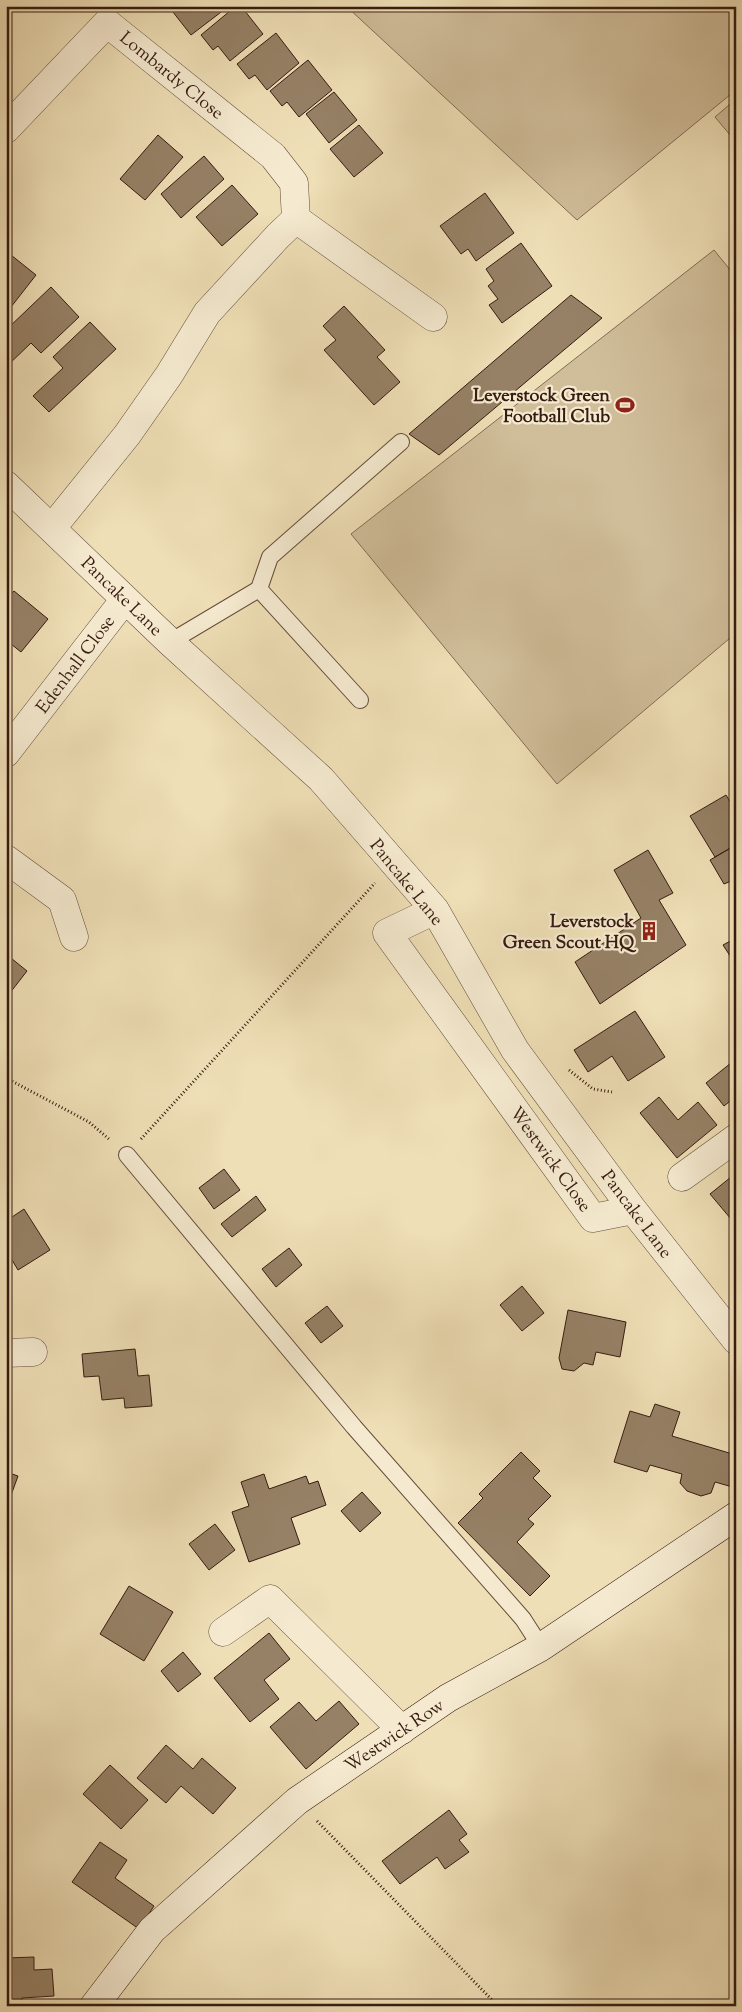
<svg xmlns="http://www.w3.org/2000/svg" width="742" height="2012" viewBox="0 0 742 2012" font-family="'Sorts Mill Goudy',serif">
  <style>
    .green { fill: #d0be9a; stroke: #836c55 }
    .building { fill: #968166; stroke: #361b10 }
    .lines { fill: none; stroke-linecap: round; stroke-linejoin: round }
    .lane-casing { stroke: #644c3a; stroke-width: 18 }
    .street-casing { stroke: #644c3a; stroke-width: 29 }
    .secondary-casing { stroke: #361b10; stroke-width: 29 }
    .path { stroke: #361b10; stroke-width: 3; stroke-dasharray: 1 2.5; stroke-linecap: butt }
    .lane { stroke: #f5ead0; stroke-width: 16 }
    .street { stroke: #f5ead0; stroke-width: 28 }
    .secondary { stroke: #f5ead0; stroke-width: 28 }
    .labels { text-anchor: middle; stroke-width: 4.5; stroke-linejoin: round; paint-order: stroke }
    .street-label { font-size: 18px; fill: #361b10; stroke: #f5ead0 }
    .poi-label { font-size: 18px; font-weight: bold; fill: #361b10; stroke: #f5ead0; text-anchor: end }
  </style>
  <rect width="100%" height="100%" fill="#efdfb6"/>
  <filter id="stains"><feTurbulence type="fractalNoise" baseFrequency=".004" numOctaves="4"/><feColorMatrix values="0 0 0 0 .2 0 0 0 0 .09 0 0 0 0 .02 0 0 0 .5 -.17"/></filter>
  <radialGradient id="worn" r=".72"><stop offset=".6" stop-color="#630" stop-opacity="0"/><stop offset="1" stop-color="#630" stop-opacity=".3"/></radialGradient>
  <path class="green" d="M346 6H736V90L577 220Z
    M736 99V142L715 117Z
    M714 250 736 277V633L557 784 351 534Z"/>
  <path class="building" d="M171 6H229L191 35 169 7Z
    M236 6H241L263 34 230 61 218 46 213 50 201 35Z
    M276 33 299 63 267 90 255 75 249 79 237 64Z
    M308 60 332 90 299 117 287 102 282 106 270 91Z
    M334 92 357 120 329 143 306 114Z
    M359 125 383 153 354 177 330 149Z
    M158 135 183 157 145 200 120 179Z
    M204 156 224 179 181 218 161 194Z
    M232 185 258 214 222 246 196 217Z
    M485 193 514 233 476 261 468 249 461 254 440 226Z
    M521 243 552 286 502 323 489 305 498 299 488 286 494 281 486 269Z
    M6 251 36 275 11 307 6 303Z
    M51 287 79 317 41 353 31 343 6 367V330Z
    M571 295 602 318 439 455 409 434Z
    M344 306 385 350 377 357 400 382 374 405 324 350 336 340 323 326Z
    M90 322 116 349 49 412 33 396 63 368 53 357Z
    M14 591 48 619 21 652 6 640V600Z
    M726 795 736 811V845L715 857 690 816Z
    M732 847 736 852V879L724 884 710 860Z
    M648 850 673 893 659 900 686 945 600 1004 575 962 641 918 614 870Z
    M736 938V965L723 945Z
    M6 954 27 971 6 998Z
    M635 1011 665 1057 628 1081 612 1056 588 1072 574 1050Z
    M736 1059V1101L734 1098 724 1106 706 1083Z
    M659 1097 678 1120 698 1102 717 1125 677 1158 640 1113Z
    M224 1169 240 1190 214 1209 199 1188Z
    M736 1173V1225L710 1194Z
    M256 1196 266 1210 232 1237 221 1224Z
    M24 1209 50 1250 18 1270 6 1250V1221Z
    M289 1248 302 1265 276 1287 262 1269Z
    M522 1286 544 1313 522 1331 500 1305Z
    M327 1306 343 1326 321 1343 305 1323Z
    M568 1310 626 1322 620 1357 596 1352 593 1365 584 1363 574 1371 562 1369 559 1358Z
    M135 1349 138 1376 149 1375 152 1406 125 1408 124 1398 102 1400 99 1376 84 1377 82 1354Z
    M655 1404 680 1412 672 1436 736 1455V1488L715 1482 711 1493 701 1496 687 1491 680 1483 682 1474 650 1465 647 1472 614 1462 630 1411 650 1417Z
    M521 1452 540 1471 533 1478 551 1496 528 1519 534 1524 517 1542 550 1576 530 1596 458 1523 483 1498 479 1494Z
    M6 1472 18 1476 6 1509Z
    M264 1474 269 1489 306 1476 309 1484 318 1481 326 1505 291 1518 300 1544 249 1562 232 1512 249 1506 241 1482Z
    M362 1492 381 1513 360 1532 341 1511Z
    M215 1524 235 1550 209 1570 189 1544Z
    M129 1586 173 1612 144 1661 100 1634Z
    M269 1633 290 1659 264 1680 279 1699 250 1722 214 1678Z
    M183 1652 201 1674 178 1692 161 1671Z
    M339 1701 359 1724 306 1769 270 1727 299 1702 316 1721Z
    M166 1745 193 1769 202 1758 236 1788 213 1814 181 1786 166 1803 137 1778Z
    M110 1765 148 1800 121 1829 83 1794Z
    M449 1810 467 1834 459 1840 469 1852 445 1869 437 1857 400 1884 382 1861Z
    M100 1842 127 1860 115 1878 154 1906 139 1929 72 1882Z
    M34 1957V1970L52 1969 54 1996 22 1998V2006H6V1958Z"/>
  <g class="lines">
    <g class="lane-casing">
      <path id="lane" d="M259 589 270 557 401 442
        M170 642 259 589 360 700
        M127 1155 354 1427 523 1619 541 1647"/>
    </g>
    <g class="street-casing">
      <path id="street" d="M6 129 107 23 273 156 294 183 296 219 433 317
        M6 485 170 642 321 779 435 910 515 1050 633 1210 736 1340
        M52 528 127 435 169 375 207 313 278 236 296 219
        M6 753 125 599
        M6 859 62 900 74 937
        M435 910 387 933 593 1218 633 1210
        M682 1177 736 1138
        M6 1353 33 1352
        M223 1632 270 1599 402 1730"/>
    </g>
    <g class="secondary-casing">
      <path id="secondary" d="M94 2006 152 1930 297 1801 448 1698 541 1647 736 1516"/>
    </g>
    <path class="path" d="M569 1070 593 1089 612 1092
      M6 1078 89 1122 110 1140
      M141 1139 375 883
      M317 1821 498 2006"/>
    <use href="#lane" class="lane"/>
    <use href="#street" class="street"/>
    <use href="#secondary" class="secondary"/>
  </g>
  <defs>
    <g id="stadium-bare" transform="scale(1.5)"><path d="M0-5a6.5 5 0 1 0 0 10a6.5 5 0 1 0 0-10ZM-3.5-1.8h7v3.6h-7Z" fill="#8f2418" stroke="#f5ead0" stroke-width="2.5" paint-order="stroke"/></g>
    <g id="building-bare" transform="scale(1.5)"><path d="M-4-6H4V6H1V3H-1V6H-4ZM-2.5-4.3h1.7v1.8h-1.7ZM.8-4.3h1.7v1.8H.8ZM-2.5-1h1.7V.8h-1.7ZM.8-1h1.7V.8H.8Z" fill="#8f2418" stroke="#f5ead0" stroke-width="2.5" paint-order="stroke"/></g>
  </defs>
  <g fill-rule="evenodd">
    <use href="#stadium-bare" x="625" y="405"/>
    <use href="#building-bare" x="649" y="931"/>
  </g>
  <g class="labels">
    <g class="street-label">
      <text transform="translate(172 75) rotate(39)" y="6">Lombardy Close</text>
      <text transform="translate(122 596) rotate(44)" y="6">Pancake Lane</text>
      <text transform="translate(75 664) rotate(-53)" y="6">Edenhall Close</text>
      <text transform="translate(407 882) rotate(51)" y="6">Pancake Lane</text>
      <text transform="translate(551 1159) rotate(54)" y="6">Westwick Close</text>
      <text transform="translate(637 1214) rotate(53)" y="6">Pancake Lane</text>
      <text transform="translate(394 1735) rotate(-34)" y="6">Westwick Row</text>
    </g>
    <g class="poi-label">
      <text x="610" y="401">Leverstock Green<tspan x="610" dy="21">Football Club</tspan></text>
      <text x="634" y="927">Leverstock<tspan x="634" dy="21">Green Scout HQ</tspan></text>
    </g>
  </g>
  <rect width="742" height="2012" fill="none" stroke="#efdfb6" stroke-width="25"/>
  <rect x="8" y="8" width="727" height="1997" fill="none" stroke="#361b10" stroke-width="2.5"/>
  <rect x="12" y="12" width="717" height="1987" fill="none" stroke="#361b10"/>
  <rect width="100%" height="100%" filter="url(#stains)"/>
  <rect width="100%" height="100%" fill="url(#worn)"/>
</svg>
